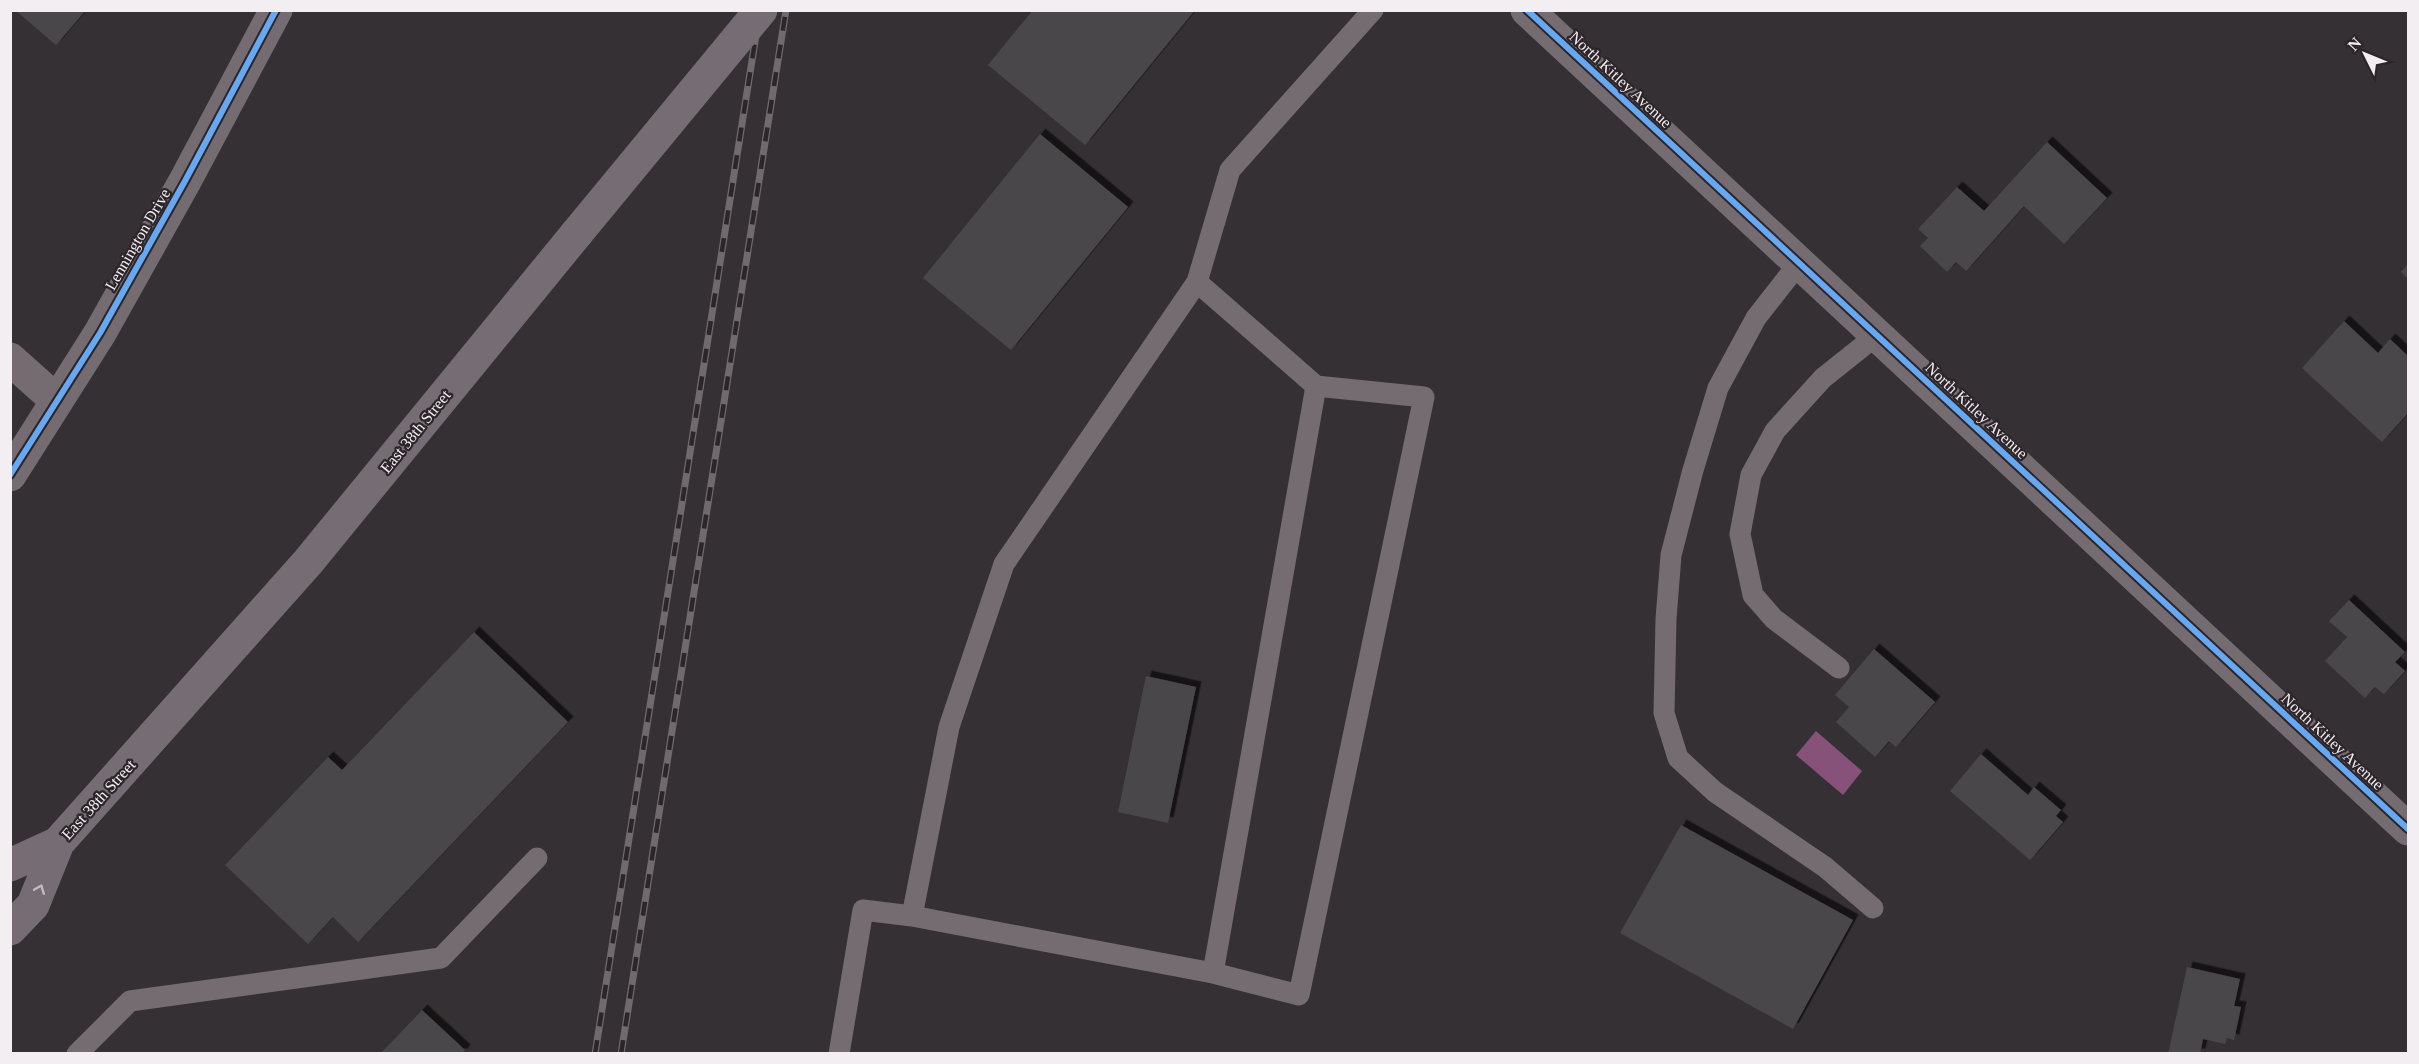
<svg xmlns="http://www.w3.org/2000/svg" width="2419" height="1064" viewBox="0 0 2419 1064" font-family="'Times New Roman',serif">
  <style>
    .water { fill: #865279 }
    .building { fill: #4a474a; filter: url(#shadow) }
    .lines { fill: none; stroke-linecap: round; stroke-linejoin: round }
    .lane { stroke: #756c72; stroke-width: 21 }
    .street { stroke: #756c72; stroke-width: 33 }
    .primary { stroke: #766c74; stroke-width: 33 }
    .rail-casing { stroke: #706a6e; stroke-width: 7 }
    .rail { stroke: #2c252a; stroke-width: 4.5; stroke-dasharray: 14; stroke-linecap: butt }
    .primary-bridge { stroke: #766c74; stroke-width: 33 }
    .cycleway-casing { stroke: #2c252a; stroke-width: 10 }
    .cycleway { stroke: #66a8f1; stroke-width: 6 }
    .oneway { stroke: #c1bac0 }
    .labels { text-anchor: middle; stroke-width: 4.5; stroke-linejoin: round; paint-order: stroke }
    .street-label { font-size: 16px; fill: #f3eef2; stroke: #2c252a }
  </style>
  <defs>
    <filter id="shadow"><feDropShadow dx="5.5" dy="-5.5" stdDeviation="0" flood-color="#0009"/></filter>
  </defs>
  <rect width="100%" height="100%" fill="#353033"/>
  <path class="water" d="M1816 731 1862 771 1843 795 1796 755Z"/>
  <path class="building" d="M15 10H86L56 45Z
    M1033 10H1195L1085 145 988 65Z
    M1040 134 1128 207 1011 350 923 278Z
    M2047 142 2107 198 2064 244 2024 206 1966 271 1956 262 1947 272 1920 246 1928 238 1918 229 1957 187 1984 211Z
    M2408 264V279L2401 272Z
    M2344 321 2378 353 2390 339 2408 356V413L2382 442 2302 368Z
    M2349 600 2405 652 2395 662 2405 671 2384 694 2375 687 2365 698 2325 661 2347 637 2329 621Z
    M474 632 568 722 358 942 333 917 308 944 225 865 328 757 342 770Z
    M1874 649 1935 702 1896 747 1889 741 1875 757 1836 722 1849 707 1835 695Z
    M1146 676 1196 687 1168 823 1118 812Z
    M1981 754 2028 795 2034 787 2061 810 2056 816 2063 822 2030 860 1950 791Z
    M1681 825 1853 920 1793 1029 1620 933Z
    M2187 967 2240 979 2234 1006 2241 1007 2234 1040 2227 1038 2225 1044 2203 1039 2200 1054H2168Z
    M422 1010 465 1050 462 1054H380Z"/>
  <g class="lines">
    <path class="lane" d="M1799 263 1756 318 1718 388 1693 470 1671 555 1666 619 1664 713 1678 758 1715 792 1825 867 1873 908
      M1197 282 1316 386 1213 973 912 916 949 727 1004 564 1197 282 1230 170 1373 10
      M1839 668 1774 619 1753 595 1740 534 1751 475 1775 431 1823 378 1877 335
      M1213 973 1299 995 1424 397 1316 386
      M77 1054 130 1001 441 958 537 858
      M839 1054 863 910 912 916"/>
    <path class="street" d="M1527 10 2408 829
      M10 359 57 401
      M10 475 100 333 185 181 276 10"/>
    <path class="primary" d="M10 865 58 843
      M10 929 33 905 58 843 308 562 577 233"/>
    <g class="rail-casing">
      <path id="rail" d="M595 1054 760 10
        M621 1054 786 10"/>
    </g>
    <use href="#rail" class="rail"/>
    <path class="primary-bridge" d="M577 233 761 10"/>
    <g class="cycleway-casing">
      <path id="cycleway" d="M1527 10 2408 829
        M10 475 100 333 185 181 276 10"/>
    </g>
    <use href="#cycleway" class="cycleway"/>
  </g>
  <defs><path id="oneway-chevron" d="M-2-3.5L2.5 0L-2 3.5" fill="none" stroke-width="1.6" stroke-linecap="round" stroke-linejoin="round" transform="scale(1.5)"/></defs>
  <use class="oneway" href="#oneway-chevron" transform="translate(40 889) rotate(-68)"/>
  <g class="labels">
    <g class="street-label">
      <text transform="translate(1621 79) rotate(43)" y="6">North Kitley Avenue</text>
      <text transform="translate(137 239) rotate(-60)" y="6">Lennington Drive</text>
      <text transform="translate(1977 410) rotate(43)" y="6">North Kitley Avenue</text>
      <text transform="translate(415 431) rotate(-51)" y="6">East 38th Street</text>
      <text transform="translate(2333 741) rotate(43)" y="6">North Kitley Avenue</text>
      <text transform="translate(98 799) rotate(-48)" y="6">East 38th Street</text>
    </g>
  </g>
  <rect width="2419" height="1064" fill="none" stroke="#f3eef2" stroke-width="24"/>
  <g transform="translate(2365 54) rotate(313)" stroke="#2c252a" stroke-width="4.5" paint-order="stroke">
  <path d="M0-4.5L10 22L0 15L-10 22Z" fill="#f3eef2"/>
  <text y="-9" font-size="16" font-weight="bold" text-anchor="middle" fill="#f3eef2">N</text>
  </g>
</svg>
